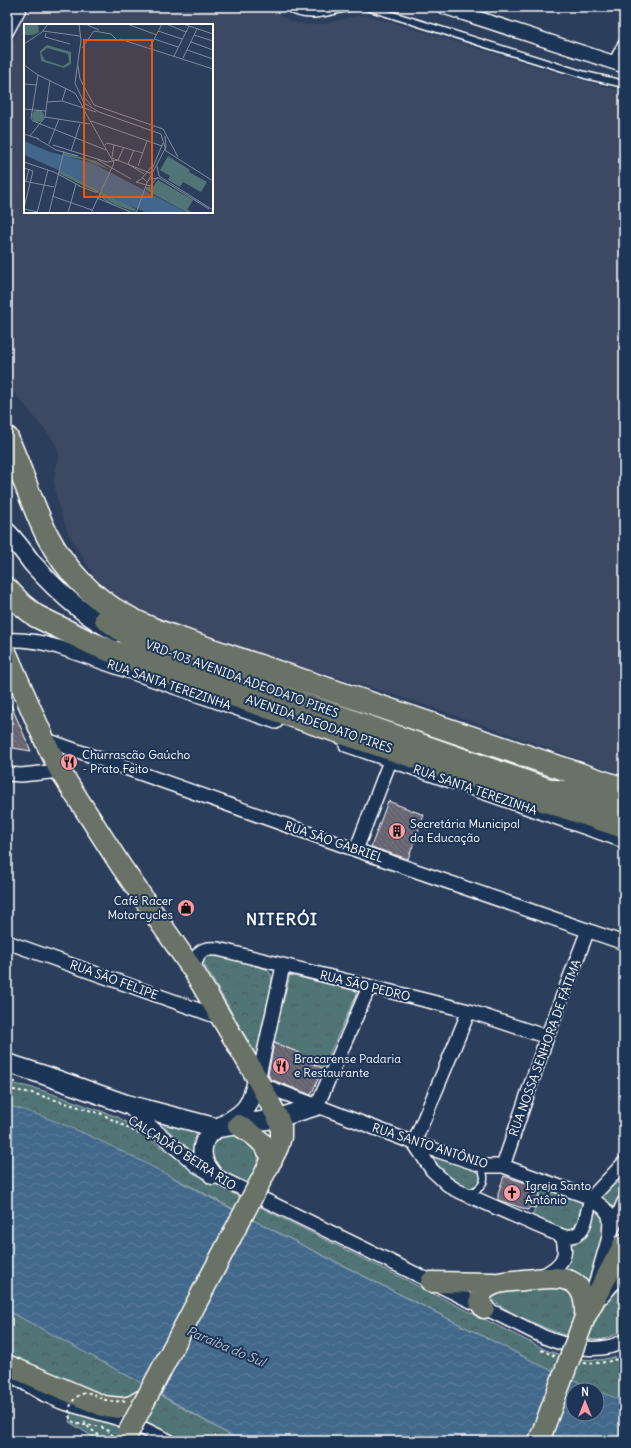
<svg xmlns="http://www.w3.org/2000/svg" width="631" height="1448" viewBox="0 0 631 1448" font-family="Delius,sans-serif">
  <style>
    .built { fill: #3c4962; fill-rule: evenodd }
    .grass { fill: url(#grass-tufts); stroke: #a8baba }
    .forest { fill: url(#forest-crowns); stroke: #a8baba }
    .water { fill: url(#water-waves); stroke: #8ea4b9 }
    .building { fill: url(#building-back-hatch); stroke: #fff }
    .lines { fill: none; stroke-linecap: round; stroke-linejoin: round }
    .lane-casing { stroke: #fff; stroke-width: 9 }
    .street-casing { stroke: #fff; stroke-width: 16 }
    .secondary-casing { stroke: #fff; stroke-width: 21 }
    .primary-casing { stroke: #fff; stroke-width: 23 }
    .highway-casing { stroke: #fff; stroke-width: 25 }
    .path { stroke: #fff; stroke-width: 2; stroke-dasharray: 3 3; stroke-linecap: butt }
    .lane { stroke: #1d3557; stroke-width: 6 }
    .street { stroke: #1d3557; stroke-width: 13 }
    .secondary { stroke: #1d3557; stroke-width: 18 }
    .primary { stroke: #697266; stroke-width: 20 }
    .highway { stroke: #697266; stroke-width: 22 }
    .primary-bridge-casing { stroke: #fff; stroke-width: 23; stroke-linecap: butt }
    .path-bridge { stroke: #fff; stroke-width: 2; stroke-dasharray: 3 3; stroke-linecap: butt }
    .primary-bridge { stroke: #697266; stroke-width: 20 }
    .labels { text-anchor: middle; stroke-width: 4; stroke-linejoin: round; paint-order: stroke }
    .street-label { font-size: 12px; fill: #fff; stroke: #1d3557 }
    .poi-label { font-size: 12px; fill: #fff; stroke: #1d3557; text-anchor: start }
    .water-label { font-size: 13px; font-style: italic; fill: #b4c2d0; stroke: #1d3557 }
    .district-label { font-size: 16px; font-weight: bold; letter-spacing: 1px; fill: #fff; stroke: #1d3557 }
    .inset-road { fill: none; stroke: #808b9d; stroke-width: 1 }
    .view { fill: #e8590c; fill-opacity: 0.15; stroke: #e8590c; stroke-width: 2 }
    .inset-edge { fill: none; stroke: #fff; stroke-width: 2 }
  </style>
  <defs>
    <pattern id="grass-tufts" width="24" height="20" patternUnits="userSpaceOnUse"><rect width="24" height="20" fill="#517576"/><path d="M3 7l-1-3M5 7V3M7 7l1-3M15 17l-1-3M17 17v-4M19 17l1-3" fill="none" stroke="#4e5c5d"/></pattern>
    <pattern id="forest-crowns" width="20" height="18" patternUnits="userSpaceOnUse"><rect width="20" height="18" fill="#517576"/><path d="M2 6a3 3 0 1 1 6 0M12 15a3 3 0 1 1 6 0" fill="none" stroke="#4e5c5d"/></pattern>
    <pattern id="water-waves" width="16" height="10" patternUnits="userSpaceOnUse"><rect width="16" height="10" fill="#43678a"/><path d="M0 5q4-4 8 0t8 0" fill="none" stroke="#5f7e9c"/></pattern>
    <pattern id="building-back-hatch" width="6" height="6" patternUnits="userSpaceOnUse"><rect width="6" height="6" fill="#656470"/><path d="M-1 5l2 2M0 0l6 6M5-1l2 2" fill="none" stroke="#7c7b85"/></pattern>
  </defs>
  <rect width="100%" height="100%" fill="#2b3e5c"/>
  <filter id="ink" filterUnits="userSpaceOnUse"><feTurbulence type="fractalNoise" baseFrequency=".025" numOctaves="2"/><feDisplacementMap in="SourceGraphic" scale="8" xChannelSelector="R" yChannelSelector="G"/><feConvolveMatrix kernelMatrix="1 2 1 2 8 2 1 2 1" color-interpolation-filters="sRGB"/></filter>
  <g filter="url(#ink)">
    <path class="built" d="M30 7H270L278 14 292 22 307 25 324 24 355 16 365 15 428 33 563 75 624 92V775L414 701 177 628 153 618 131 606 111 592 94 576 68 533 59 507 54 483 55 470 59 458 57 447 52 438 7 384V53ZM25 25H212V212H25Z"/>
    <path class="grass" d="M290 975 357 991V994L323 1068 298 1058 300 1053 273 1042Z
      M160 1122 203 1133 197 1157Z
      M236 1132C263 1156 263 1153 249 1187L218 1171 210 1162 214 1136Z
      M624 1168V1196L614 1220 597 1197Z
      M594 1207 598 1210 603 1217 605 1230 588 1292 558 1271C570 1262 574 1254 568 1240Z
      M555 1284C559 1287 568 1289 571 1293 581 1305 572 1324 567 1336 552 1331 499 1310 492 1298V1293Z
      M624 1285V1329C612 1337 602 1342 588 1339 597 1315 604 1303 624 1285Z
      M71 1410 124 1425 116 1441H100L69 1422Z"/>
    <path class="forest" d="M213 954 265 968 271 974 272 982 256 1055 204 964V958L206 955Z
      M7 1083 25 1086 41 1090 118 1117 134 1128 202 1176 243 1199 237 1211 196 1189 81 1132 7 1105Z
      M421 1148 478 1167 482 1174 481 1184 471 1191 449 1183Z
      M544 1182 587 1200 574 1234 531 1220Z
      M256 1205 546 1350 561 1355 554 1372 249 1218Z
      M7 1310 145 1385 129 1415 47 1372 7 1354Z
      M615 1357 624 1375V1402L572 1380 580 1359 599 1360Z
      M158 1394 240 1441H179L144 1423Z"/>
    <path class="water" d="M7 1105C92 1129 172 1179 251 1219 352 1271 453 1321 554 1372L597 1390H573V1414H597V1390L624 1402V1441H240L145 1385 7 1310Z"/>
    <path class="building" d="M7 696 31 751 7 747Z
      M388 801 424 815 408 859 371 847Z
      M274 1043 300 1053 298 1058 323 1068 311 1095 270 1079 268 1074Z
      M504 1176 541 1188 535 1208 530 1207 528 1210 498 1200V1193Z"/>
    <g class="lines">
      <g class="lane-casing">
        <path id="lane" d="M287 7C307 21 329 12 351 7
          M367 7 585 75 624 84
          M468 1193C482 1190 489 1179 480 1167"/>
      </g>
      <g class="street-casing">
        <path id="street" d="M444 7 624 66
          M7 31 20 7
          M615 63 624 46
          M7 640C25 639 41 642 58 647L276 722
          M44 739 356 850 624 943
          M346 745 624 841
          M7 774 21 775 60 771
          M356 850 390 761
          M7 942 221 1018
          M193 970C198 953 199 947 218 949L469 1011 547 1037
          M469 1011 414 1143 432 1170 447 1184 456 1190 538 1226 562 1236 567 1237 576 1235 581 1231 585 1222 591 1198 624 1163
          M258 1080 283 966
          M260 1084 414 1143 484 1166H503L591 1198 604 1208 609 1215 610 1222 609 1237 595 1285
          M127 1106 197 1166 208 1172 544 1337C569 1347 599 1355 624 1341
          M317 1106 369 987
          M503 1166 547 1037 588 930
          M611 1232 624 1202
          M540 1277C559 1267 570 1259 562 1236
          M603 1296 612 1285 624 1275
          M14 1377 45 1395 61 1402 130 1422 169 1441"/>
      </g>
      <g class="secondary-casing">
        <path id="secondary" d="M7 532C16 541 24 552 32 563 56 590 84 617 117 632
          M7 1063 44 1075 126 1104 218 1128 238 1125 278 1118 317 1106
          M213 1175C206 1166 201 1159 203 1147 207 1126 234 1124 246 1108 252 1100 254 1089 258 1080"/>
      </g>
      <g class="primary-casing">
        <path id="primary" d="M136 640 272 692 555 791 624 813
          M7 654 44 739 60 771 121 866 193 970 254 1073 278 1118 281 1127V1137L278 1147 267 1169
          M238 1125C253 1134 267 1143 272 1160
          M431 1282 494 1283
          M484 1308 480 1302 481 1293C494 1280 507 1282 524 1280 558 1277 587 1271 585 1317
          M585 1317 624 1244
          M7 1365 103 1406 121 1408 132 1406 146 1398"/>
      </g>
      <g class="highway-casing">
        <path id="highway" d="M7 438C22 471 32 506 48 537 65 569 92 598 124 615 151 631 182 639 212 650L624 789
          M7 589 21 604 36 616 91 643 141 663 322 726 624 827
          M106 619 136 640
          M555 791 623 798"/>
      </g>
      <path class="path" d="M7 1081 16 1082
        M7 1089 32 1093 102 1114 139 1134
        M541 1350 555 1356
        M584 1363C598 1364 612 1362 624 1356
        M84 1421 89 1428 107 1441"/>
      <use href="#lane" class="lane"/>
      <use href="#street" class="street"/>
      <use href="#secondary" class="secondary"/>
      <use href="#primary" class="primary"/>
      <use href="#highway" class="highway"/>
      <g class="primary-bridge-casing">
        <path id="primary-bridge" d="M128 1433 267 1169
          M539 1441 585 1317"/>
      </g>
      <path class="path-bridge" d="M113 1436C99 1417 76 1433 69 1416 68 1405 76 1392 89 1393 93 1393 96 1396 100 1398 109 1402 119 1402 128 1400"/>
      <use href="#primary-bridge" class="primary-bridge"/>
    </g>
  </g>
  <defs>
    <g id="restaurant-disc" transform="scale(0.9)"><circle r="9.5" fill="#ff9aa2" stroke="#1d3557"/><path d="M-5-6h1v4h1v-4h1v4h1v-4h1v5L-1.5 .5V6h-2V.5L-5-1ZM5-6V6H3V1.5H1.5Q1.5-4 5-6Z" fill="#111"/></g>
    <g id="building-disc" transform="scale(0.9)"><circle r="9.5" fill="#ff9aa2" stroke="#1d3557"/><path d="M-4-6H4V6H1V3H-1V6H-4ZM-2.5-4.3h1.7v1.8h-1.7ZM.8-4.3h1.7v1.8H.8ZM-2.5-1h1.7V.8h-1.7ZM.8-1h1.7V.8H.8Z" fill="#111"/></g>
    <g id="shop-disc" transform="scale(0.9)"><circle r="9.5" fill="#ff9aa2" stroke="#1d3557"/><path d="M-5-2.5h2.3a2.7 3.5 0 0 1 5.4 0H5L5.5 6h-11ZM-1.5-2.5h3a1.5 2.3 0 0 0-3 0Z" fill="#111"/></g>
    <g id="church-disc" transform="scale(0.9)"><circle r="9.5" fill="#ff9aa2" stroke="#1d3557"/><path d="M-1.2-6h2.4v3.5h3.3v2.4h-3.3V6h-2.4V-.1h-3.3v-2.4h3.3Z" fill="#111"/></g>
  </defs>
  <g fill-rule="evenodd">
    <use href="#restaurant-disc" x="69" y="762"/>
    <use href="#building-disc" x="397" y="831"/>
    <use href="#shop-disc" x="186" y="908"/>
    <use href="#restaurant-disc" x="281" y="1066"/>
    <use href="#church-disc" x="512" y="1193"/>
  </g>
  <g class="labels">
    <g class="street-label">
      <text transform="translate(242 679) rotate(20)" y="4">VRD-103 AVENIDA ADEODATO PIRES</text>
      <text transform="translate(169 685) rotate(19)" y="4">RUA SANTA TEREZINHA</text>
      <text transform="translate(319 724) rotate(19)" y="4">AVENIDA ADEODATO PIRES</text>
      <text transform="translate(475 790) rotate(19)" y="4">RUA SANTA TEREZINHA</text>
      <text transform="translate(334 842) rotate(19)" y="4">RUA SÃO GABRIEL</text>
      <text transform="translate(114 980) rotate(20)" y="4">RUA SÃO FELIPE</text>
      <text transform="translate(365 986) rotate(14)" y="4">RUA SÃO PEDRO</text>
      <text transform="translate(545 1048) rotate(-70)" y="4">RUA NOSSA SENHORA DE FÁTIMA</text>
      <text transform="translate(430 1146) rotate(18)" y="4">RUA SANTO ANTÔNIO</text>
      <text transform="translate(182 1153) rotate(33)" y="4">CALÇADÃO BEIRA RIO</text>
    </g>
    <g class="poi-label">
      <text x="82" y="759">Churrascão Gaúcho<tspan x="82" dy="14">- Prato Feito</tspan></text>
      <text x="410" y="828">Secretária Municipal<tspan x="410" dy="14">da Educação</tspan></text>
      <text x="173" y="905" text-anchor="end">Café Racer<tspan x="173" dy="14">Motorcycles</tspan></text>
      <text x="294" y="1063">Bracarense Padaria<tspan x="294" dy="14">e Restaurante</tspan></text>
      <text x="525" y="1190">Igreja Santo<tspan x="525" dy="14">Antônio</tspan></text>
    </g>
    <g class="water-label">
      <text transform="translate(226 1346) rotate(23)" y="5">Paraiba do Sul</text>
    </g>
    <g class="district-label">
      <text x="282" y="925">NITERÓI</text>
    </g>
  </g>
  <g transform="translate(24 24)">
    <rect width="189" height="189" fill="#2b3e5c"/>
    <path d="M134 156 169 176 163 186 127 165Z" fill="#517576"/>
    <path d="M0 0H14L15 8 9 11H0ZM8 92a6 6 0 1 1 12 0a6 6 0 1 1-12 0ZM40 129 72 137 86 146 62 136 39 132ZM36 146 75 166 74 169 34 149ZM122 163H126L169 189H164L122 166ZM77 167 112 185 111 188 90 180 75 170Z" fill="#517576"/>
    <path d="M23 21 47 28V40L40 44 17 37 16 27ZM23 24 44 30 45 38 39 42 21 36 17 29ZM144 132 166 146 156 163 144 156 146 152 136 146ZM165 148 183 158 177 168 159 158Z" fill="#517576" fill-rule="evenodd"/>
    <path d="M0 117 26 128 68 139 164 189H124L94 177 52 154 3 132 0 130Z" fill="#43678a"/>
    <path class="inset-road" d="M55 0 57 16 51 59 60 79 75 88 137 110 142 127 189 157M61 0 75 6M103 0 133 11M142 0 162 8M159 0 189 10M19 7 56 12M134 7 158 15M22 9 21 13 46 20M170 11 189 17M96 15 189 45M130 15 154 23M167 18 189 26M0 20 18 8 24 0M126 23 138 0M58 24 70 7 87 10 92 15M163 26 189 35M150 32 165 2M159 34 173 5M0 41 14 51 51 69 60 85M54 42 56 55 70 81 139 105 154 133M14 51 7 94 9 97 82 126M0 60 12 61M59 72 67 81M38 77 42 64M23 78 38 77 72 88M0 85 22 87M60 86 90 139 67 189M21 93 66 100M21 93 26 56M67 97 138 122M0 110 15 115M6 112 21 93M12 114 32 126 54 132M25 120 35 95M29 121 83 138 94 136M81 121 83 119 119 129M110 126 104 140 120 150M47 127 56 100M88 133 90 121M88 134 126 149M74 136 107 155M94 136 100 123M0 138 30 148 56 162M114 142 123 117M133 142 135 152 189 186M0 144 9 147 0 184M126 150 139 119M118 154 129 141M126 155 135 154 185 185M0 157 30 163M2 157 5 145M112 158 126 162 134 153M112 158 119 154 123 158M55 162 71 168H75M75 171 89 181M28 172 68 186M73 174 109 189M0 185 14 188M13 189 24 146M25 189 40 127M44 189 52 160M112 189 123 159 142 123 141 112"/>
    <path class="view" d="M60 16H128V173H60Z"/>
    <rect width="189" height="189" class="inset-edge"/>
  </g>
  <rect width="631" height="1448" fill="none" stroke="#1d3557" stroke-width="24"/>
  <rect x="12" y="12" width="607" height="1424" fill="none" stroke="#fff" stroke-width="1.5" filter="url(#ink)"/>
  <g transform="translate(585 1402)"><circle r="19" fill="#1d3557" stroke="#77869a"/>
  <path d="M0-3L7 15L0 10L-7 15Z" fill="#ff9aa2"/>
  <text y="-6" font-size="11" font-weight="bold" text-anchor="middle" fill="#ffffff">N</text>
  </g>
</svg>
